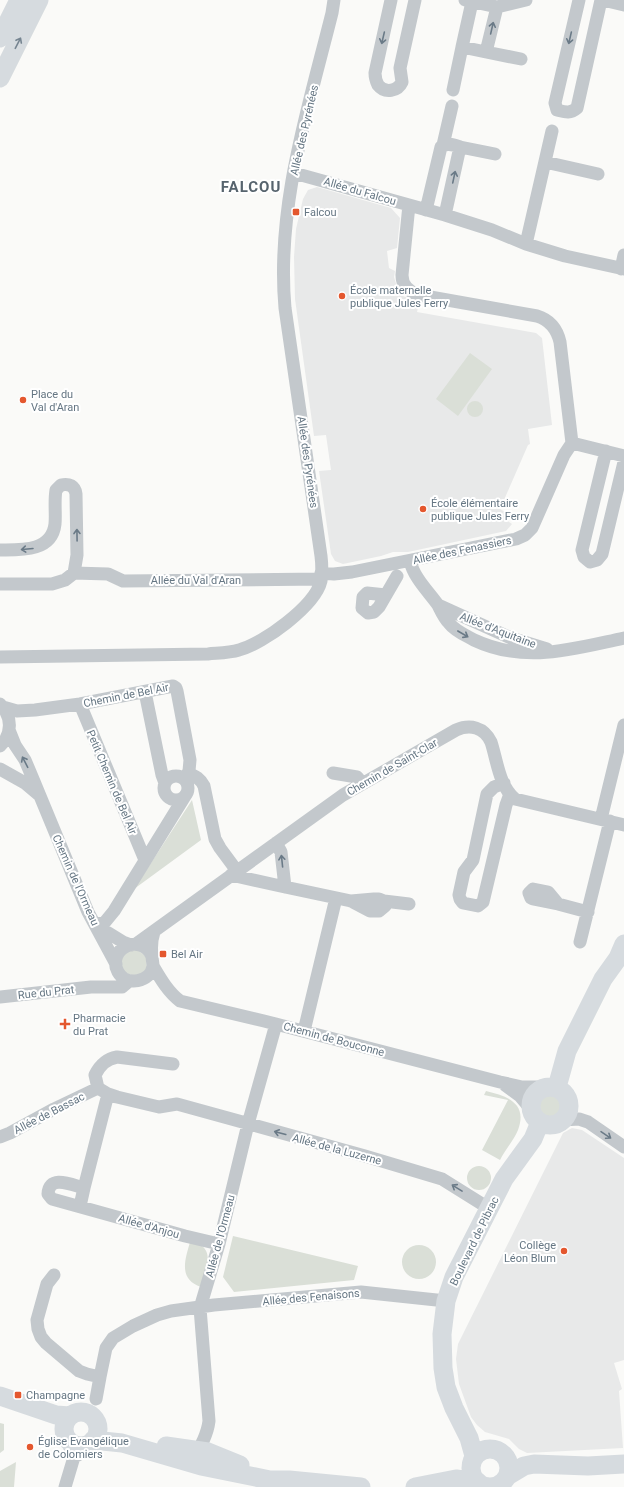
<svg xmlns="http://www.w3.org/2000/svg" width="624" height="1487" viewBox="0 0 624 1487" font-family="Roboto,sans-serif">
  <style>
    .built { fill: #e8e9e9 }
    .green { fill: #dadfd7 }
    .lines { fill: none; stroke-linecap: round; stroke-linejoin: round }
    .street { stroke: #c3c8cc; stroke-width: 13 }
    .secondary { stroke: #d6dbdf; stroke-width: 19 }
    .oneway { stroke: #6a7a87 }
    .oneway2 { stroke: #768591 }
    .poi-dot { fill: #e4572e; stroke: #fff; stroke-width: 1.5 }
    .labels { text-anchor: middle; stroke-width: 4; stroke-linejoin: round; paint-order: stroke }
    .street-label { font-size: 11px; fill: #657683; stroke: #fff }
    .poi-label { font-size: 11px; fill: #657683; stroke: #fff; text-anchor: start }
    .district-label { font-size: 15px; font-weight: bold; letter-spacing: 1px; fill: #57646e; stroke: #fff }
  </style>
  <rect width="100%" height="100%" fill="#fafaf8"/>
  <path class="built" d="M317 187 391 208 400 218 397 248 387 251 389 268 395 271 394 277 397 287 403 296 419 303 417 312 536 333 542 338 552 425 528 429 530 444 528 445 500 509 508 514 505 519 512 524 506 531 408 552H393L381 556 343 564 335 561 331 554 319 471 331 470 326 435 314 436 295 299 294 257 296 229 303 199 308 190Z
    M572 1128 582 1130 624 1158V1360L614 1363 622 1389 619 1391 623 1448 527 1453 519 1449 509 1439 485 1432 477 1425 471 1417 459 1384 456 1359 458 1344 563 1133Z"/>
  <path class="green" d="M470 353 492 369 458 416 436 399Z
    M467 409a8 8 0 1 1 16 0a8 8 0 1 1-16 0Z
    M192 800 201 840 134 889Z
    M138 950 146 957 147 969 138 977 122 972V955L126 951Z
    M486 1091C507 1096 528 1103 518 1130 514 1140 505 1150 500 1160L482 1150 508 1100 484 1095Z
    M540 1106a11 11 0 1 1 22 0a11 11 0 1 1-22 0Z
    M467 1178a12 12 0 1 1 24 0a12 12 0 1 1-24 0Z
    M233 1236 358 1266 354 1280 234 1292 223 1277Z
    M190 1242C193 1243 199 1244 202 1246 214 1255 204 1275 201 1287 178 1279 185 1260 190 1242Z
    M402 1262a17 17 0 1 1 34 0a17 17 0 1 1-34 0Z
    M0 1423 4 1424V1450L0 1453Z
    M16 1462 14 1487H0V1471Z"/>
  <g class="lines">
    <path class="street" d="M391 0 375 73C375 77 376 81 378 85 385 94 398 91 402 82L400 68 415 0
      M465 0 497 7 526 0
      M579 0 555 103 557 110C565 112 570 114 577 108L601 0
      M603 0 624 5
      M472 2 462 47 486 52 497 7
      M486 52 521 59
      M453 90 462 47
      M443 145 452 106
      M460 147 495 154
      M545 162 598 174
      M294 173 445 215 492 230 526 244 565 256 624 269
      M426 210 441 147C447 142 454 145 460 147L445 215
      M526 244 552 131
      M621 269 624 255
      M572 443 624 456
      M606 451 582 550 584 557 590 562 597 560 602 554 624 462
      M0 550C20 550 52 552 55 524 56 513 54 502 56 490L61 485C69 483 75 486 76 494L77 555 74 573 65 580 52 584H0
      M410 561C414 578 428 591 438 605 441 611 444 618 449 623 455 631 465 635 474 640 525 664 572 649 624 638
      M74 573 108 574 123 581 321 579
      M321 573 334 574 352 572 516 539 525 535 532 528 564 455 572 443 560 342C557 329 550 320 537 316L419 295C409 292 402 286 402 275L409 205
      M386 595 367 593 363 597 362 608 368 613 374 612 379 607 397 576
      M438 605 511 638 547 649
      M0 657 208 654C218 653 229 653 239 650 263 644 315 606 321 581 322 573 322 564 321 556L285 308C276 207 308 109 332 13L334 0
      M145 692 162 775 165 783
      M0 704C12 716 13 734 0 746
      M80 704 145 860
      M3 707 17 711 35 710 80 704 173 686 176 688 177 691 190 760 189 771 185 779
      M9 730 15 745 25 760 33 779 88 912 116 964
      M0 769 25 783 38 794
      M333 773 357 777 362 783
      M188 775C195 774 201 780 204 786L215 839 220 848 237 871
      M164 788a12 12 0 1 1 24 0a12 12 0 1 1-24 0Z
      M504 783 494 787 487 794 473 860 464 872 459 895 460 899 463 903 478 906 483 902 506 805 510 794
      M601 819 624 725
      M231 875 285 887 281 852 276 843
      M285 887 351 901 370 911H379L385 906 384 901 379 899H374L351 901
      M384 901 409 904
      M558 904 533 899 531 898 529 893 533 889 548 892 558 904 588 912
      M96 925 105 922 114 911 185 796
      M97 926 123 942 131 945
      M580 942 610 821
      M136 944 343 795 456 730C470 724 484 727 491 742 497 760 499 786 515 799L624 825
      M152 956C140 932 106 949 118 972 126 987 151 982 153 966 153 963 152 959 152 956 151 948 151 941 154 932
      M153 966C160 978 168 992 180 1001L264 1021 500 1082 522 1087H545
      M0 997 91 987H122L129 981
      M304 1031 336 898
      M173 1064 117 1057C106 1059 100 1065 95 1075L98 1088 108 1094 117 1097 159 1107 177 1104 365 1156 442 1179 490 1209
      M505 1085 520 1096 531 1109
      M563 1120 579 1119 588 1122 624 1147
      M0 1137 10 1133 54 1109 98 1088
      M84 1188 108 1094
      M80 1206 84 1188C72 1185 49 1174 48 1194L52 1199 185 1236 219 1244
      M54 1275 47 1284 37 1320 38 1329 41 1337 46 1343 79 1371 87 1374 100 1377 106 1348 113 1338 133 1326 157 1315 171 1311 214 1305 361 1292 446 1301
      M96 1399 100 1377
      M69 1441 71 1455 74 1457
      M192 1455C201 1451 208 1430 209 1421L200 1308 219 1244 248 1124 276 1024
      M65 1487 74 1457 78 1455 85 1446
      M503 1487V1482"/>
    <path class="secondary" d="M0 38 19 0
      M0 78 39 0
      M531 1106a19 19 0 1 1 38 0a19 19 0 1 1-38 0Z
      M557 1087 567 1051 603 979 618 958 624 944
      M0 1396 56 1415 70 1416
      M64 1429a17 17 0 1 1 34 0a17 17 0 1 1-34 0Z
      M93 1440 122 1443 201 1466 270 1480H289L361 1487
      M166 1446 208 1452 240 1465
      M471 1468a19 19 0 1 1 38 0a19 19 0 1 1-38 0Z
      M474 1456 469 1438 454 1408 446 1387 443 1368 442 1334 446 1301 454 1277 504 1179 533 1139 540 1122
      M509 1475 524 1466 534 1464 588 1466 624 1464
      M415 1487 456 1479 478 1482"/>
  </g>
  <defs><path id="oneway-shaft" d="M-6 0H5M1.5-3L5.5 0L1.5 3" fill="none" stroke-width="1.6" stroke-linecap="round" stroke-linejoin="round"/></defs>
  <g class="oneway">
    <use href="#oneway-shaft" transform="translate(492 28) rotate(-77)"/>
    <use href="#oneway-shaft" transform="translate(383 38) rotate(103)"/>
    <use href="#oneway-shaft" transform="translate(570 38) rotate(103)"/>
    <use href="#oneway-shaft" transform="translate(454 177) rotate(-78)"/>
    <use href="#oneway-shaft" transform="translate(77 535) rotate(-91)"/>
    <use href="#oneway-shaft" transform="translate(27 549) rotate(175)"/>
    <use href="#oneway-shaft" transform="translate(463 634) rotate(30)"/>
    <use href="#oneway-shaft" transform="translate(25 762) rotate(-117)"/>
    <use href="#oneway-shaft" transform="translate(282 861) rotate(-96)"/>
    <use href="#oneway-shaft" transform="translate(280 1133) rotate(-165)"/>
    <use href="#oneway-shaft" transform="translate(606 1135) rotate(34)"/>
    <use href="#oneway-shaft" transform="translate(457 1188) rotate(-148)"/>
  </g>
  <use class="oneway2" href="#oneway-shaft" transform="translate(18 43) rotate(-63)"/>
  <g class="poi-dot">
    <rect x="292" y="208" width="8" height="8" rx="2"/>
    <circle cx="342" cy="296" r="4"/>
    <circle cx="23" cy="400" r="4"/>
    <circle cx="423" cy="509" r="4"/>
    <rect x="159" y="950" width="8" height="8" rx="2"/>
    <path d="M63 1018h4v4h4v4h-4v4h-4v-4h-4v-4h4z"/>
    <circle cx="564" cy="1251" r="4"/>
    <rect x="14" y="1391" width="8" height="8" rx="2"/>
    <circle cx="30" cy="1447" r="4"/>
  </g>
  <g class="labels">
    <g class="street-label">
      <text transform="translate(304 130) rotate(-77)" y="4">Allée des Pyrénées</text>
      <text transform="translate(360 191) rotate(16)" y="4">Allée du Falcou</text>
      <text transform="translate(308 462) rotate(82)" y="4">Allée des Pyrénées</text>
      <text transform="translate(462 550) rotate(-12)" y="4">Allée des Fenassiers</text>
      <text x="196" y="584">Allée du Val d'Aran</text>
      <text transform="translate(498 630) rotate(21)" y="4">Allée d'Aquitaine</text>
      <text transform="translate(126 695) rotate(-11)" y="4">Chemin de Bel Air</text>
      <text transform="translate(392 767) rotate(-30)" y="4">Chemin de Saint-Clar</text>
      <text transform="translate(112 782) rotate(67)" y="4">Petit Chemin de Bel Air</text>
      <text transform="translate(76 880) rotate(66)" y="4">Chemin de l'Ormeau</text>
      <text transform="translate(46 992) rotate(-6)" y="4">Rue du Prat</text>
      <text transform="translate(334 1039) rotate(15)" y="4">Chemin de Bouconne</text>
      <text transform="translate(49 1113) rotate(-27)" y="4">Allée de Bassac</text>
      <text transform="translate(337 1149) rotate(15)" y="4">Allée de la Luzerne</text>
      <text transform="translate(149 1226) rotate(16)" y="4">Allée d'Anjou</text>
      <text transform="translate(220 1236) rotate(-75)" y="4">Allée de l'Ormeau</text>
      <text transform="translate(474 1241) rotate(-64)" y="4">Boulevard de Pibrac</text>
      <text transform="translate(311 1297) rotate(-5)" y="4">Allée des Fenaisons</text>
    </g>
    <g class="poi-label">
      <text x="304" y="216">Falcou</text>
      <text x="350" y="294">École maternelle<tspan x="350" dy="13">publique Jules Ferry</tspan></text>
      <text x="31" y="398">Place du<tspan x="31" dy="13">Val d'Aran</tspan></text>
      <text x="431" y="507">École élémentaire<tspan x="431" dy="13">publique Jules Ferry</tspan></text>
      <text x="171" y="958">Bel Air</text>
      <text x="73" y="1022">Pharmacie<tspan x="73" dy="13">du Prat</tspan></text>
      <text x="556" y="1249" text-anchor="end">Collège<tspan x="556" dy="13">Léon Blum</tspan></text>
      <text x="26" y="1399">Champagne</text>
      <text x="38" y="1445">Église Evangélique<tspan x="38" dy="13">de Colomiers</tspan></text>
    </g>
    <g class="district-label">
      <text x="251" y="192">FALCOU</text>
    </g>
  </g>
</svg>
